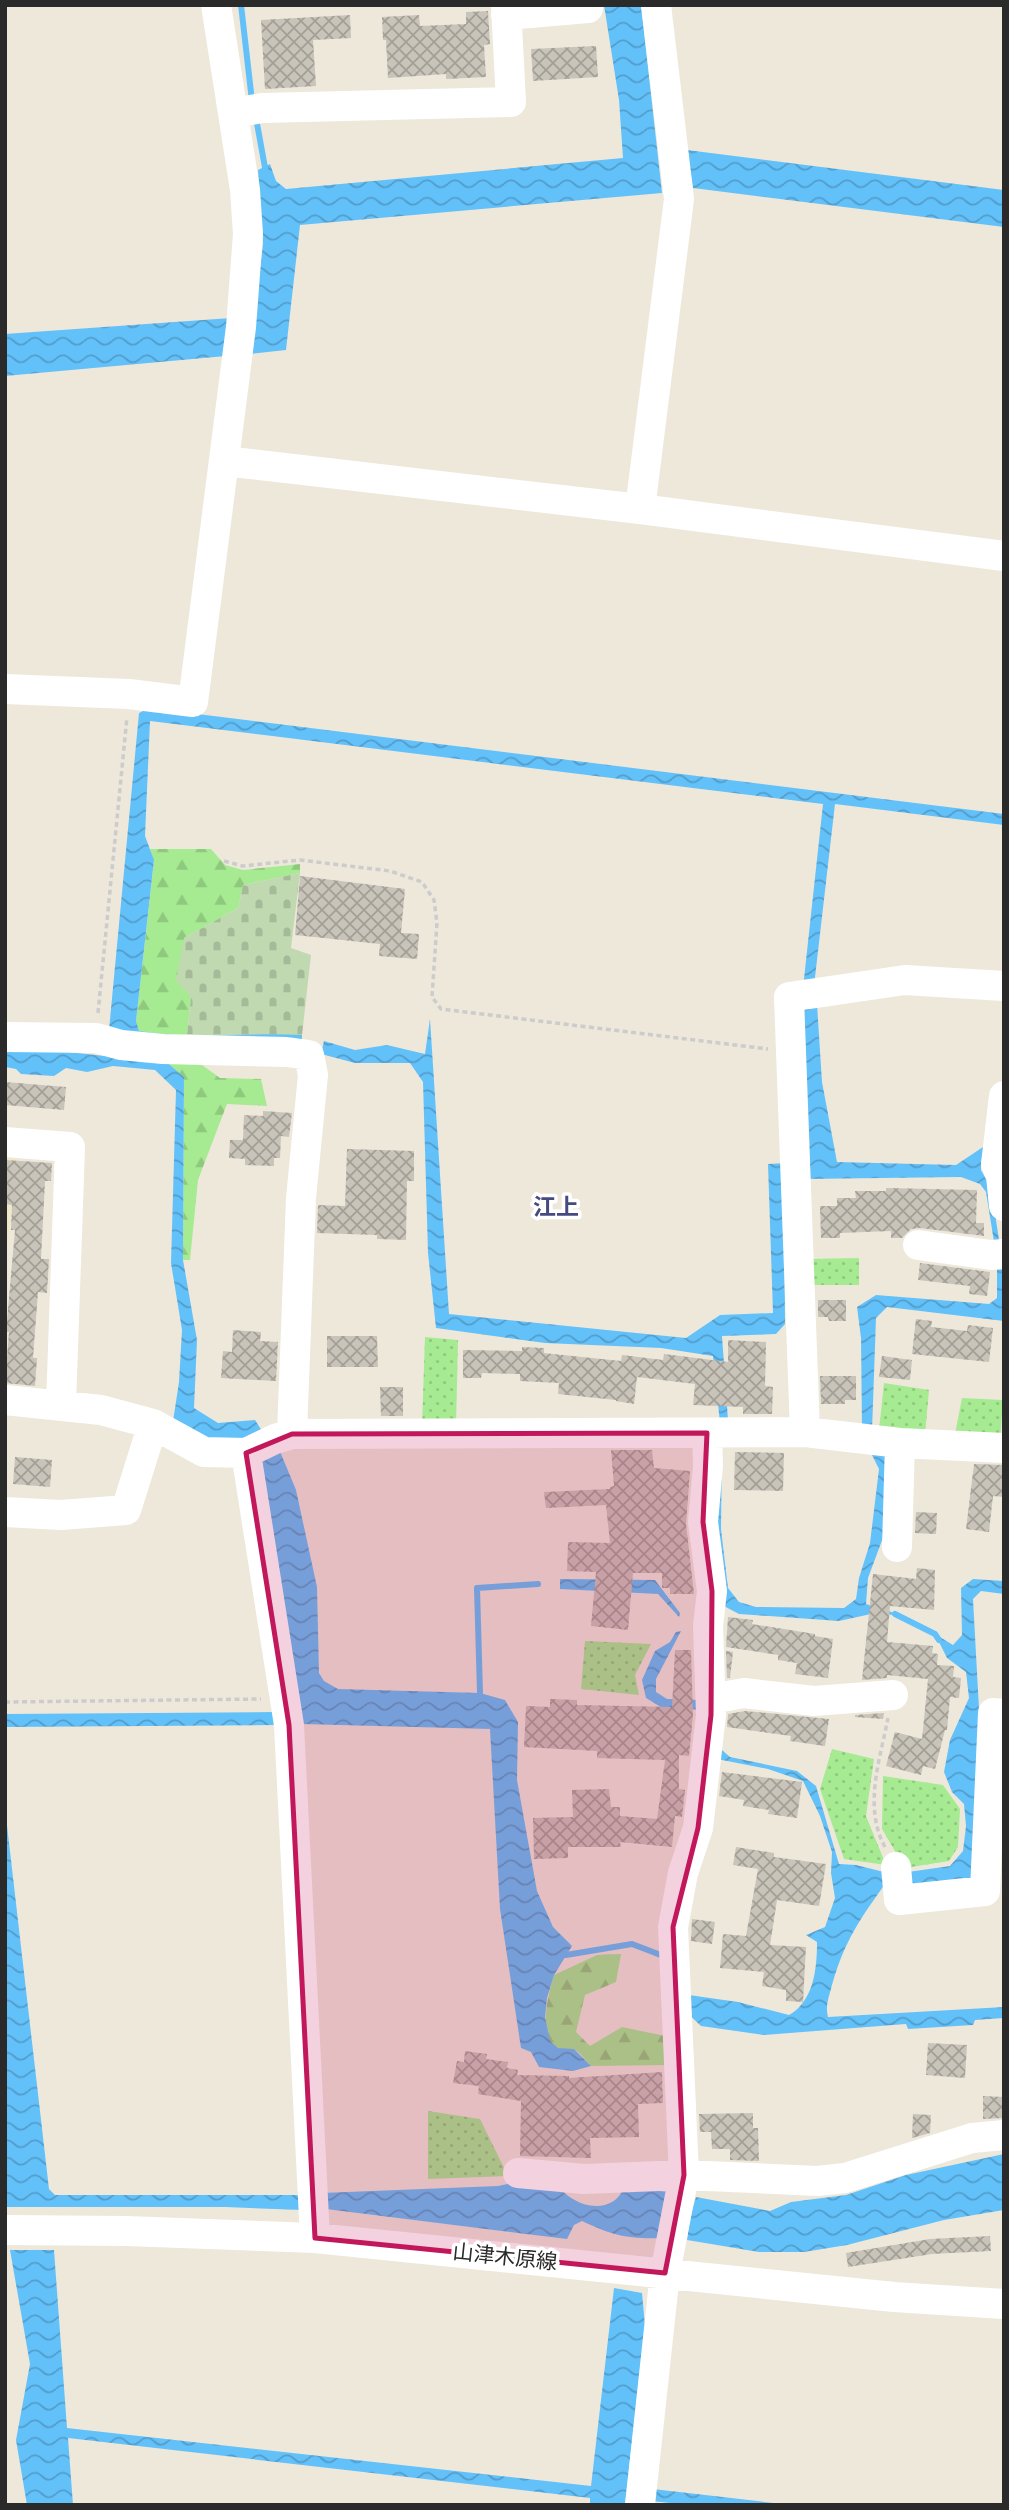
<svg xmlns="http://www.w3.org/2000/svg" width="1009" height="2510" viewBox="0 0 1009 2510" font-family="Montserrat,'Noto Sans JP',sans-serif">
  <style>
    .education { fill: #f1e8c8 }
    .grass { fill: url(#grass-dots) }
    .forest { fill: url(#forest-firs) }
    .cemetery { fill: url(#cemetery-stones) }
    .water { fill: url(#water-waves) }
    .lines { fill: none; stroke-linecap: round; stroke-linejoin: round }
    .stream { stroke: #63c1fa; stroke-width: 6 }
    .building { fill: url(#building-cross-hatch) }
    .path { stroke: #ccc; stroke-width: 3.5; stroke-dasharray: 5 3.5; stroke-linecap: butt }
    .minor { stroke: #fff; stroke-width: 30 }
    .marked { fill: #c2185b; fill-opacity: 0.2; stroke: #c2185b; stroke-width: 5; stroke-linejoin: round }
    .labels { text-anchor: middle; stroke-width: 7; stroke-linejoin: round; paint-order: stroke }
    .street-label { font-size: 21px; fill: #2a2a2a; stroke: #fff }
    .neighbourhood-label { font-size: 23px; font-weight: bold; fill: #464a7f; stroke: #fff }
  </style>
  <defs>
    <pattern id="grass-dots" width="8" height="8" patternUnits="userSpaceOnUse" patternTransform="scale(1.75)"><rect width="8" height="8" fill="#a6ea92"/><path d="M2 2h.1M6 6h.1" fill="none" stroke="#8fc97e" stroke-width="1.8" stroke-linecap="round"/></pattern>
    <pattern id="forest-firs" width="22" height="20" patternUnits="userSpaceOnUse" patternTransform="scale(1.75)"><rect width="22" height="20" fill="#a6ea92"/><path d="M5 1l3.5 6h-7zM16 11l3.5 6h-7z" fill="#8fc97e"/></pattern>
    <pattern id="cemetery-stones" width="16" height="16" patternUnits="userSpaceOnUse" patternTransform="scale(1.75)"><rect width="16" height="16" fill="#c0d9b0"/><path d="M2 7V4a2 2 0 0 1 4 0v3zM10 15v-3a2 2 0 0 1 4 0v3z" fill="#a5ba98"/></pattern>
    <pattern id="water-waves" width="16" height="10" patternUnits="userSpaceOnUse" patternTransform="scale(1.75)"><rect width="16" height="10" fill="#63c1fa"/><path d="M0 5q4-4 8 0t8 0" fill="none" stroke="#529dcb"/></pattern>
    <pattern id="building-cross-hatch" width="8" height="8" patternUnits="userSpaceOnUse" patternTransform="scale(1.75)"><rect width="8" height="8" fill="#c9c4ba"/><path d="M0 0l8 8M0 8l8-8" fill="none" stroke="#a39f97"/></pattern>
  </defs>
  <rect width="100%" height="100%" fill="#eee8db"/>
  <path class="education" d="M5 1149 18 1150 5 1266Z"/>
  <path class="grass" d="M859 1258V1285H806V1259Z
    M425 1337 458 1340 456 1425 422 1426Z
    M884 1383 929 1390 925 1435 879 1430Z
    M962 1398 1003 1400 1000 1441 954 1439Z
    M585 1641 651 1644 635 1675 639 1695 581 1689Z
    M832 1749 874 1759 866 1816 886 1865 844 1859 820 1789Z
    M883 1776 943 1785 960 1809 958 1847 949 1861 905 1868 882 1829Z
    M428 2111 480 2119 508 2176 428 2179Z"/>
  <path class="forest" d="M150 849H211L225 865 243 870 300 864V873L243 885 238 908 184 938 191 997 187 1035H160L139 1032 136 1021 154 861Z
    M191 1057 220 1078 261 1079 267 1106 227 1104 198 1180 190 1260H183L184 1077 162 1058Z
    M621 1954 616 1982 585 1995 576 2032 590 2046 622 2027 670 2037 671 2065 591 2066C586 2061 581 2053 575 2050 570 2048 563 2050 558 2048 536 2040 549 1991 554 1975L597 1955Z"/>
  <path class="cemetery" d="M300 873 291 948 311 955 302 1035H187L191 997 176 981 184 938 238 908 243 885Z"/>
  <path class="water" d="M604 5H641L662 193 300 225 286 350 250 354 263 244 258 170 270 164 276 181 286 189 623 158 619 100Z
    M687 150 1004 190V227L693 188Z
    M231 318 226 356 5 376V334Z
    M149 708 1004 814V825L835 804 814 986 803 988 823 804 150 721 145 836 154 860 136 1021 139 1031C192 1040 249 1032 302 1035V1045L165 1042 122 1037 109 1030 139 713Z
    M817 1004 822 1082 837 1162 956 1165 989 1143V1154L981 1161V1170L991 1188 1000 1246 995 1248 986 1192 980 1184 961 1177 804 1179 801 1011Z
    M430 1019 449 1314 686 1338 720 1315 773 1313 768 1164 787 1163 784 1180 785 1324 776 1334 722 1336 728 1420 722 1445 721 1529 728 1588 739 1602 756 1607 844 1608 856 1599 859 1578 870 1543 879 1469 869 1449 882 1450 888 1465 884 1535 868 1578 866 1604 901 1615 871 1614 839 1621 739 1614 720 1604 711 1528 720 1423 713 1356 661 1348 545 1343 436 1328 428 1253 423 1082 410 1063H355L321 1054 324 1041 355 1050 387 1045 425 1054Z
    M49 1050 114 1057 162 1058 184 1077 183 1260 197 1340 194 1408 218 1423 255 1420 266 1437 207 1443 172 1428 179 1382 182 1330 171 1263 176 1090 155 1070 113 1066 87 1072 66 1068 54 1076 21 1074 16 1069 5 1067V1051Z
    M997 1268H1004V1321L887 1307 876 1318 872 1431 862 1430 861 1338 857 1307 876 1295 989 1304 997 1298Z
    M279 1449 296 1490 317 1587 319 1673 324 1681 338 1689 480 1693 505 1700 518 1722 517 1780 537 1891 553 1927 572 1946 554 1975 547 1998 545 2017 550 2041 558 2048 574 2049 591 2066 573 2071 539 2067 531 2052 521 2048 500 1909 490 1729 302 1724 259 1459Z
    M560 1579 655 1580 680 1613 679 1617 658 1594 560 1589Z
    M973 1579 1004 1581V1594L981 1591 973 1599 979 1709 976 1871 969 1883 915 1889 903 1878 908 1872 950 1866 963 1851 966 1826 964 1804 952 1792 944 1772 950 1740 969 1698 966 1672 947 1658 935 1634 953 1645 962 1635 961 1588Z
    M681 1631 656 1679V1692L667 1699 703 1700 704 1710 661 1707 646 1698 642 1680 655 1651 670 1642 676 1632Z
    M274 1712 276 1725 5 1727V1714Z
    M722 1750 730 1757 797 1771 816 1786 839 1864 856 1865 884 1872 885 1884C860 1919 844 1942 832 1985 829 1997 825 2006 828 2017L1004 2007V2018L975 2020 973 2025 908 2029 906 2024 764 2035 701 2026 683 2009 689 1995 738 2002 789 2015C814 2001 817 1968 817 1942L806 1935 825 1927 835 1898 831 1873 832 1852 820 1816 803 1781 768 1769 717 1759Z
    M5 1808 49 2189 55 2195H304L302 2210 225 2207H5Z
    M1004 2154V2210L944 2220 847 2245 804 2252H759L687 2240 690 2217 696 2197 770 2211 791 2202 846 2195 906 2175Z
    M522 2181C532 2183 545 2183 555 2187 561 2189 566 2195 573 2199 591 2210 615 2209 624 2188L670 2192 662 2238C627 2239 614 2236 582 2221L574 2225 567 2239 326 2209 322 2193 498 2186Z
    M10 2250H54L67 2428 591 2486 614 2288 642 2293 645 2326 625 2505H590V2498L68 2438 73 2505H27L16 2440 30 2364Z
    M653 2489 791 2505H687L652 2501Z"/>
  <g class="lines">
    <path class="stream" d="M241 5 252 101
      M256 118 266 173
      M895 1614 935 1634 939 1640
      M480 1693 477 1588 538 1584
      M566 1955 632 1944 666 1957"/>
  </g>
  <path class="building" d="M488 11 490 44 484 45 486 77 446 79V74L388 78 386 40H383L382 17 419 15 420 26 466 24V12Z
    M350 15 351 38 313 40 316 86 265 89 261 20Z
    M596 46 598 77 533 81 531 49Z
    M300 876 405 889 401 933 419 934 417 959 379 956 380 944 295 935Z
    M5 1082 66 1087 64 1110 5 1105Z
    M263 1111 292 1113 289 1137 281 1136 280 1158H274V1166L245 1165V1159L229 1158 230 1140H243L244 1115 263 1116Z
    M347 1149 414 1151V1181H407L406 1240 377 1239V1235L317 1233 318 1205 345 1206Z
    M5 1160 52 1163 51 1181H45L41 1259H49L47 1293 38 1292 33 1358H37L35 1386 5 1383 9 1332H6L15 1230H11L12 1205 5 1204Z
    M886 1188 977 1190 976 1223H984V1236L920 1228 911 1229 902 1238H891V1231L840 1233V1238H821L820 1206H837V1198H856L855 1191H886Z
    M920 1263 990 1272 987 1296 969 1294 970 1286 918 1280Z
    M818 1300H846V1321H829L828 1317H818Z
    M916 1319 932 1321 931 1327 967 1331 968 1325 993 1328 989 1362 912 1354Z
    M233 1330 261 1332 260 1341 278 1342 276 1381 221 1378 223 1351 232 1352Z
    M327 1336H377L378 1367H327Z
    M728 1340 766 1342 765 1386 773 1387 772 1414H743V1407L693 1405 695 1384 637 1377 634 1404 616 1401V1400L558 1394 559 1383 520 1381V1374L482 1373 481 1378H463V1350L522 1351V1347L544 1348V1353L553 1354 621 1361 622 1355 663 1360 664 1354 728 1362Z
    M882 1356 912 1360 910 1380 879 1377Z
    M820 1376H856V1400H845V1404H821Z
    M380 1387H403V1416H381Z
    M611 1450H652L654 1468 690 1471 686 1524 694 1594H670V1588H662V1573H633L628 1630 591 1626 596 1572 567 1571 568 1542 610 1543 606 1505 546 1508 544 1492 610 1489V1487L614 1486Z
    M735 1452 784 1453 783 1491 734 1490Z
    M15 1457 52 1460 50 1487 13 1484Z
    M974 1464 1004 1465V1497L993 1496 989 1532 966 1529Z
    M916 1512 937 1513 936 1534 915 1533Z
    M917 1568 935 1570 934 1610 890 1606 887 1642 933 1646 932 1653 938 1654 937 1665 954 1666 953 1677 961 1678 959 1698 950 1697 947 1730H945L935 1769 923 1766 921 1775 886 1766 895 1732 922 1739 928 1679 887 1675V1678L862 1680 873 1574 916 1579Z
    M728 1617 753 1620 752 1624 815 1634V1636L833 1639 828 1678 795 1674 797 1663 778 1660V1655L726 1647Z
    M675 1650H691L693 1714 689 1756 679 1755V1789L685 1790 682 1817 675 1816 672 1847 620 1842 621 1847H568V1858L534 1859 533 1818 573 1817 572 1790 609 1789 611 1807H620V1816L657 1819 665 1760 597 1758V1751L524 1747 526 1706 550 1707V1699L577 1700V1705L672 1707Z
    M726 1651 733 1652 730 1678H727Z
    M745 1711 829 1719 825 1746 790 1741 791 1736 727 1727 728 1714Z
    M884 1713 883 1719 855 1717V1715Z
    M722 1772 802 1782 797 1818 768 1814 769 1810 743 1806 744 1800 719 1796Z
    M736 1847 774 1853V1857L826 1864 819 1906 777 1900 770 1945 806 1947 803 2002 786 2001V1990L762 1986 764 1972 720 1968 723 1934 746 1936 758 1869 733 1865Z
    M692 1919 715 1922 712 1944 691 1941Z
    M928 2043 967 2045 965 2078 926 2075Z
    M465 2051 487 2054 486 2059 508 2062 507 2068 518 2070 517 2075 569 2076V2078L662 2072 663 2103 638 2104 639 2137 590 2138 591 2158 520 2156 521 2101 478 2094 479 2086 453 2083 457 2061 464 2062Z
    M983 2096 1004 2097V2118L983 2119Z
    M753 2113V2128H758L759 2161 730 2160V2149H712L711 2132H700L699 2114Z
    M913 2114 931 2115 930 2133 912 2138Z
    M990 2236 991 2251 932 2254 848 2267 846 2253 930 2239Z"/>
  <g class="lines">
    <path class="path" d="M224 861 243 866 300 860 390 871 422 882 434 900 437 923 432 997 441 1009 768 1049
      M98 1013 127 717
      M5 1702 261 1699
      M885 1847C863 1807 880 1760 888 1718"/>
    <path class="minor" d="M506 15 588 8
      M234 113 262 108 511 102 506 5
      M224 461 640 509 1004 556
      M640 509 679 199 656 5
      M5 689 129 694 193 702 241 327 248 234 245 190 216 5
      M5 1037 96 1038 121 1045 163 1049 287 1052 309 1055 313 1075 301 1198 292 1434
      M1004 1096 996 1164 1001 1176 1004 1206
      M5 1142 70 1147 61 1405
      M918 1245 991 1255 1004 1254
      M5 1400 101 1410 153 1424 204 1452 246 1453 275 1439 292 1434 805 1432 900 1443 1004 1448
      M805 1432 789 997 905 980 1004 986
      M246 1453 289 1725 315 2238
      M5 1512 61 1515 126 1510 153 1424
      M897 1547 900 1443
      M711 1699 744 1693 814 1701 893 1695
      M896 1867 899 1900 985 1891 993 1713 1004 1714
      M518 2173 584 2179 684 2175 817 2181 845 2178 972 2138 1004 2135
      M5 2230 126 2231 315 2238 894 2297 1004 2304
      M640 2505 665 2273 684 2175 673 1927 683 1873 698 1828 711 1715 708 1626 712 1591 703 1522 708 1466 707 1433"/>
  </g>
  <path class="marked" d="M707 1433 703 1522 712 1591 711 1715 698 1828 673 1927 684 2175 665 2273 315 2238 289 1725 246 1453 292 1434Z"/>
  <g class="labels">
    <g class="street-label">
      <text transform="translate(505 2257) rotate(6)" y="7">山津木原線</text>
    </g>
    <g class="neighbourhood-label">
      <text x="556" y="1215">江上</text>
    </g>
  </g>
  <rect width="1009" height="2510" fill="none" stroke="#2a2a2a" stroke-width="14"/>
</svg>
